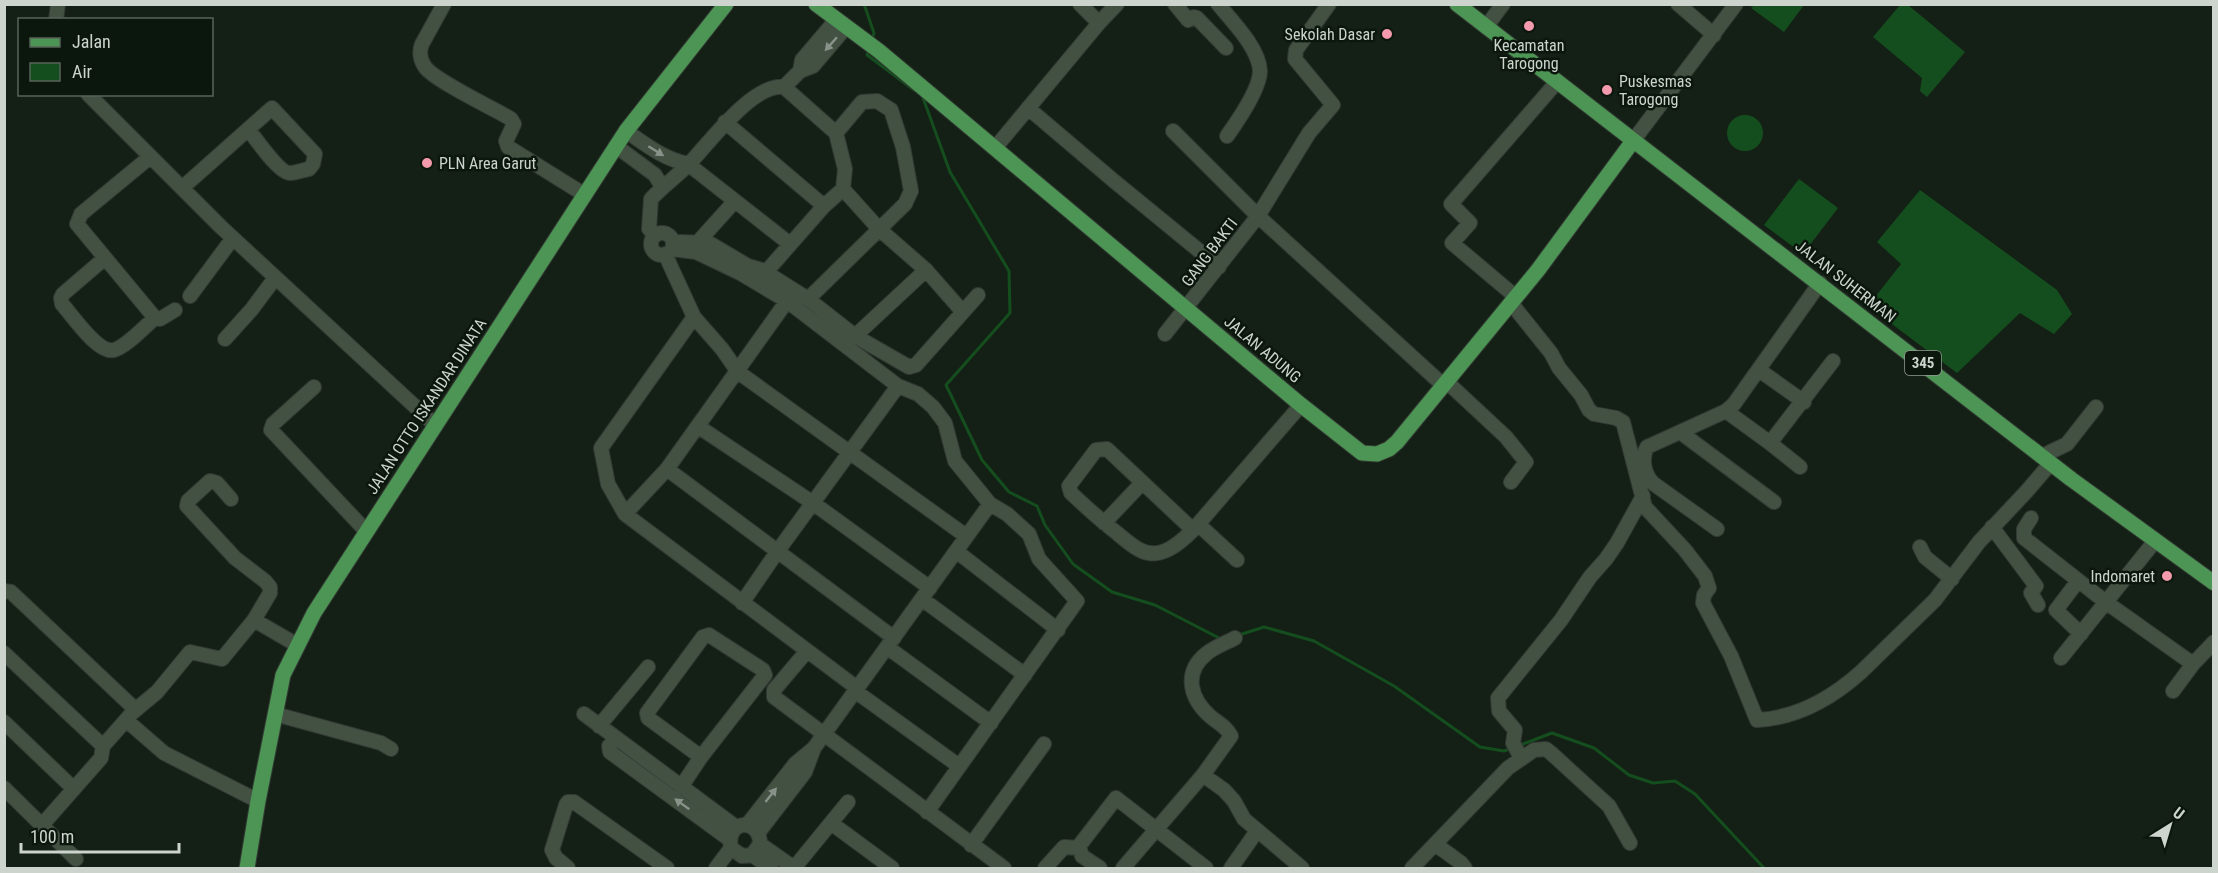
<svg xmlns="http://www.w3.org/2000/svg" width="2218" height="873" viewBox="0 0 2218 873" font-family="'Roboto Condensed',sans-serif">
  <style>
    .water { fill: #154e1e }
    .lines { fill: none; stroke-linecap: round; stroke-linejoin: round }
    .stream { stroke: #154e1e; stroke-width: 3 }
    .minor-casing { stroke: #323a33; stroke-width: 16 }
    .major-casing { stroke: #323a33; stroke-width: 17 }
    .minor { stroke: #435143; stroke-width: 14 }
    .major { stroke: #4d9555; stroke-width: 15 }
    .oneway { fill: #889288 }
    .poi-dot { fill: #f39aac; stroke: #0b170c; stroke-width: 2 }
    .labels { text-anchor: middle; stroke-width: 5; stroke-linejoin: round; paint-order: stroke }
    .shield { fill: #0b170c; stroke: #929b93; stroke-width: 1.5 }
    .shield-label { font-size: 15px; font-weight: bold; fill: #ccd4cd }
    .poi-label { font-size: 16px; fill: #ccd4cd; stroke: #0b170c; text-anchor: end }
    .street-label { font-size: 16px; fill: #ccd4cd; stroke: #0b170c }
  </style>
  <rect width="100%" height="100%" fill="#142015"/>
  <path class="water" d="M1754 5V4L1804 5 1784 32 1751 8Z
    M1900 5H1908L1965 52 1927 97 1920 91 1922 78 1873 37Z
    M1727 133a18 18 0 1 1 36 0a18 18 0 1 1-36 0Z
    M1799 179 1838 208 1803 254 1764 225Z
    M1920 190 2057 290 2072 314 2054 334 2020 313 1957 373 1868 306 1901 264 1877 242Z"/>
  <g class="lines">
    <path class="stream" d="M864 4 874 33 872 39
      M869 49 867 55 914 90
      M922 95 950 172 1009 271 1010 313 946 385 982 460 1009 492 1037 506 1045 525 1073 564 1112 592 1155 605 1221 639
      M1239 635 1264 627 1314 641 1394 686 1480 747 1504 751 1512 748
      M1518 746 1552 733 1594 748 1629 775 1653 783 1675 781 1695 794 1764 868"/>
    <g class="minor-casing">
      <path id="minor" d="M444 4 422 44C419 51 420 60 425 67 435 81 493 108 511 119L514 124 506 141 508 147 585 195
        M1080 4 1099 23
        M1175 4 1188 20 1194 17 1197 18 1226 48
        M1218 4C1232 21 1259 48 1260 71 1260 89 1237 122 1227 136
        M1678 4 1714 35
        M56 20 58 4
        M1486 27 1503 4
        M800 71 802 60 836 20
        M784 87 836 133 862 102 877 101 891 110 903 147 911 191 905 204 808 299
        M88 94 221 227 435 425
        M1028 108 1114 181 1219 267
        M725 122 824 206
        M626 131C646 145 664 159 688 164L790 244
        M1173 131 1258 216 1444 386
        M1633 141 1736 4
        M616 146 655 175 662 187
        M995 148 1099 23 1117 4
        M150 157 81 214 77 224 155 318 160 319 175 310
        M182 188 272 108 315 154 313 164 309 169C303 170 296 173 290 173 279 173 256 139 248 129
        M843 189 879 229 926 270 962 311
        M651 244a11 11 0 1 1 22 0a11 11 0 1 1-22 0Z
        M656 235 649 229 651 199C663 186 677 176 689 164 709 143 753 83 784 87L800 71 813 66 846 27
        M680 242 709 243 748 266 762 270 808 299 855 336 909 367 916 365 978 295
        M698 242 734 202
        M672 249 696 252 740 273 787 301 898 386 918 394 933 407 945 423 955 461 990 504 814 748 805 772 758 833
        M665 254 694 317 722 349 738 372 966 536
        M105 258 63 294 61 298 62 304C72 315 98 354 114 350 126 347 145 326 155 318
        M766 272 824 206 843 189 845 169 836 133
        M1820 283 1734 404 1726 411 1770 443 1833 361
        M190 296 233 238
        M1516 297 1452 243 1470 223 1451 204 1556 83
        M787 301 667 469 625 514 857 688
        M1511 303 1551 353 1559 368 1581 395 1589 410 1594 414 1616 418 1623 422 1645 507 1685 550 1705 576 1709 588 1704 595 1703 603 1731 656 1757 720C1797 718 1832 698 1861 672L1935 600 1979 542 2026 492 2051 463
        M1165 334 1258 216 1309 133 1333 105 1295 59 1296 50 1329 4
        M855 336 926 270
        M225 339 252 309 275 278
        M1759 370 1804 402
        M1447 382 1506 437 1526 462 1511 482
        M314 387 273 424 271 430 366 531
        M1726 411 1680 432 1774 502
        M699 427 813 503 930 588
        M1680 432 1647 447C1641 459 1644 475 1654 484L1717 529
        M1770 443 1800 467
        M2042 456 2067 444 2096 407
        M667 469 894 638
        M231 499 217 483 210 481 188 501 187 506 235 558 265 581 270 587V593L254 620
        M625 514 608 484 601 448 694 317
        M2031 518 2024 529V538L2107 603 2193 664
        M1104 523 1142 483
        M1198 524 1237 560
        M1992 527 2036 586 2031 593 2038 605
        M1193 530C1180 543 1160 561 1140 550 1132 546 1124 539 1117 533 1101 521 1086 507 1071 493L1069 486 1096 450 1107 449 1193 530 1301 405
        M1920 547 1925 557 1952 579
        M956 551 1058 630
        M2078 581 2056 610 2081 634
        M4 591 11 592 136 710
        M922 599 1025 675
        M742 603 777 552 898 386
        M887 647 991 723
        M807 651 774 690V697L1004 868
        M4 653 103 746
        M2061 658 2155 541
        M855 691 959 766
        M2173 691 2193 664 2214 642
        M275 714 381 743 391 749
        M584 714 736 827
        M126 720 164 753 258 801
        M4 722 74 789
        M599 726 648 667
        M616 738 609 746 610 752 729 839
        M1521 758 1513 743 1515 730 1499 711 1498 698 1561 620 1590 577 1606 559 1617 543 1643 496
        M1203 775 1231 736C1227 727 1218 723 1211 717 1190 699 1183 673 1206 654 1214 647 1226 643 1235 638
        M681 787 701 757 765 675 763 670 709 635 703 637 647 713 648 718 701 757
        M4 788 76 859
        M927 812 1077 601 1039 559 1029 534 1007 514 990 504
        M831 823 892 868
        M42 825 101 758 103 746 133 712 157 692 190 652 222 659 254 620 297 645
        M747 825 795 764 813 749
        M760 844 794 868
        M1435 844 1461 863 1465 868
        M971 845 1044 744
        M752 855 760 844C760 817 725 819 731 848L742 856 752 855 771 868
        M568 868 556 858 552 850 566 805 568 802H574L667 868
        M716 868 731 848
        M794 868 848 802
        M1045 868 1064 847 1079 848
        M1100 868 1082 856 1079 846 1116 798 1206 868
        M1123 868 1203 775 1224 790 1234 801 1244 819 1302 868
        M1231 868 1257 831
        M1412 868 1508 768 1534 750 1546 749 1551 753 1609 806 1630 843"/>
    </g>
    <g class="major-casing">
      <path id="major" d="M816 4 879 51 1301 405 1362 453 1377 454 1389 449 1397 442 1538 270 1633 141
        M1457 4 2071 479 2214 583
        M247 868 258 801 283 675 314 613 626 131 726 4"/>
    </g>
    <use href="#minor" class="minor"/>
    <use href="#major" class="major"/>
  </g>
  <defs><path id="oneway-solid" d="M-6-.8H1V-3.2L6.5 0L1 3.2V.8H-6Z" transform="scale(1.5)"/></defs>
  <g class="oneway">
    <use href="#oneway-solid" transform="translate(831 44) rotate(131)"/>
    <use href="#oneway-solid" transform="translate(656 151) rotate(32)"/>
    <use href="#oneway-solid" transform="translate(771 795) rotate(-52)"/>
    <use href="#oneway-solid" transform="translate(682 804) rotate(-144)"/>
  </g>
  <g class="poi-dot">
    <circle cx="1529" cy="26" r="6"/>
    <circle cx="1387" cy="34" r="6"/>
    <circle cx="1607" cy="90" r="6"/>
    <circle cx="427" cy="163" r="6"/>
    <circle cx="2167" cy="576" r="6"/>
  </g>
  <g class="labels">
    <rect class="shield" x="1905" y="351" width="36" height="24" rx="4.5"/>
    <g class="shield-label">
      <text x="1923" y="368">345</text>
    </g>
    <g class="poi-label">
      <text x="1375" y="40">Sekolah Dasar</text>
      <text x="1529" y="51" text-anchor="middle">Kecamatan<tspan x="1529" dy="18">Tarogong</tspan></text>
      <text x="1619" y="87" text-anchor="start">Puskesmas<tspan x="1619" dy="18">Tarogong</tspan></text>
      <text x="439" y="169" text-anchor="start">PLN Area Garut</text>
      <text x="2155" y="582">Indomaret</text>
    </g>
    <g class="street-label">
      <text transform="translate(1209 252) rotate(-53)" y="6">GANG BAKTI</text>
      <text transform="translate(1846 281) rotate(38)" y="6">JALAN SUHERMAN</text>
      <text transform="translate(1263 349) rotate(40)" y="6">JALAN ADUNG</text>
      <text transform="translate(426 406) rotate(-57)" y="6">JALAN OTTO ISKANDAR DINATA</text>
    </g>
  </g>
  <rect width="2218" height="873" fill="none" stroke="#ccd4cd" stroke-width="12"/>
  <rect x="18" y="18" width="195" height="78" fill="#0b170c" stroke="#586359" stroke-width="1.5"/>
  <rect x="30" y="38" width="30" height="9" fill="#4d9555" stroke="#586359" stroke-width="1.5"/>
  <text x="72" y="48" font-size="18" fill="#ccd4cd">Jalan</text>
  <rect x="30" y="63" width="30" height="18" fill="#154e1e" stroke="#586359" stroke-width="1.5"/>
  <text x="72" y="78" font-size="18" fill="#ccd4cd">Air</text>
  <g transform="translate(2170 825) rotate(37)" stroke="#0b170c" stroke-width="4.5" paint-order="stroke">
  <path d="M0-4.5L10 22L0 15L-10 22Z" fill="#ccd4cd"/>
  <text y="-9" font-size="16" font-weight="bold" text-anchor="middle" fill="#ccd4cd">U</text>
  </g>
  <path d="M21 843v9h158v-9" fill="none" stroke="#ccd4cd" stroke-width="3"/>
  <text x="30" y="843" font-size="18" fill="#ccd4cd" stroke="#0b170c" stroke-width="4.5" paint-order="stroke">100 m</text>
</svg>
